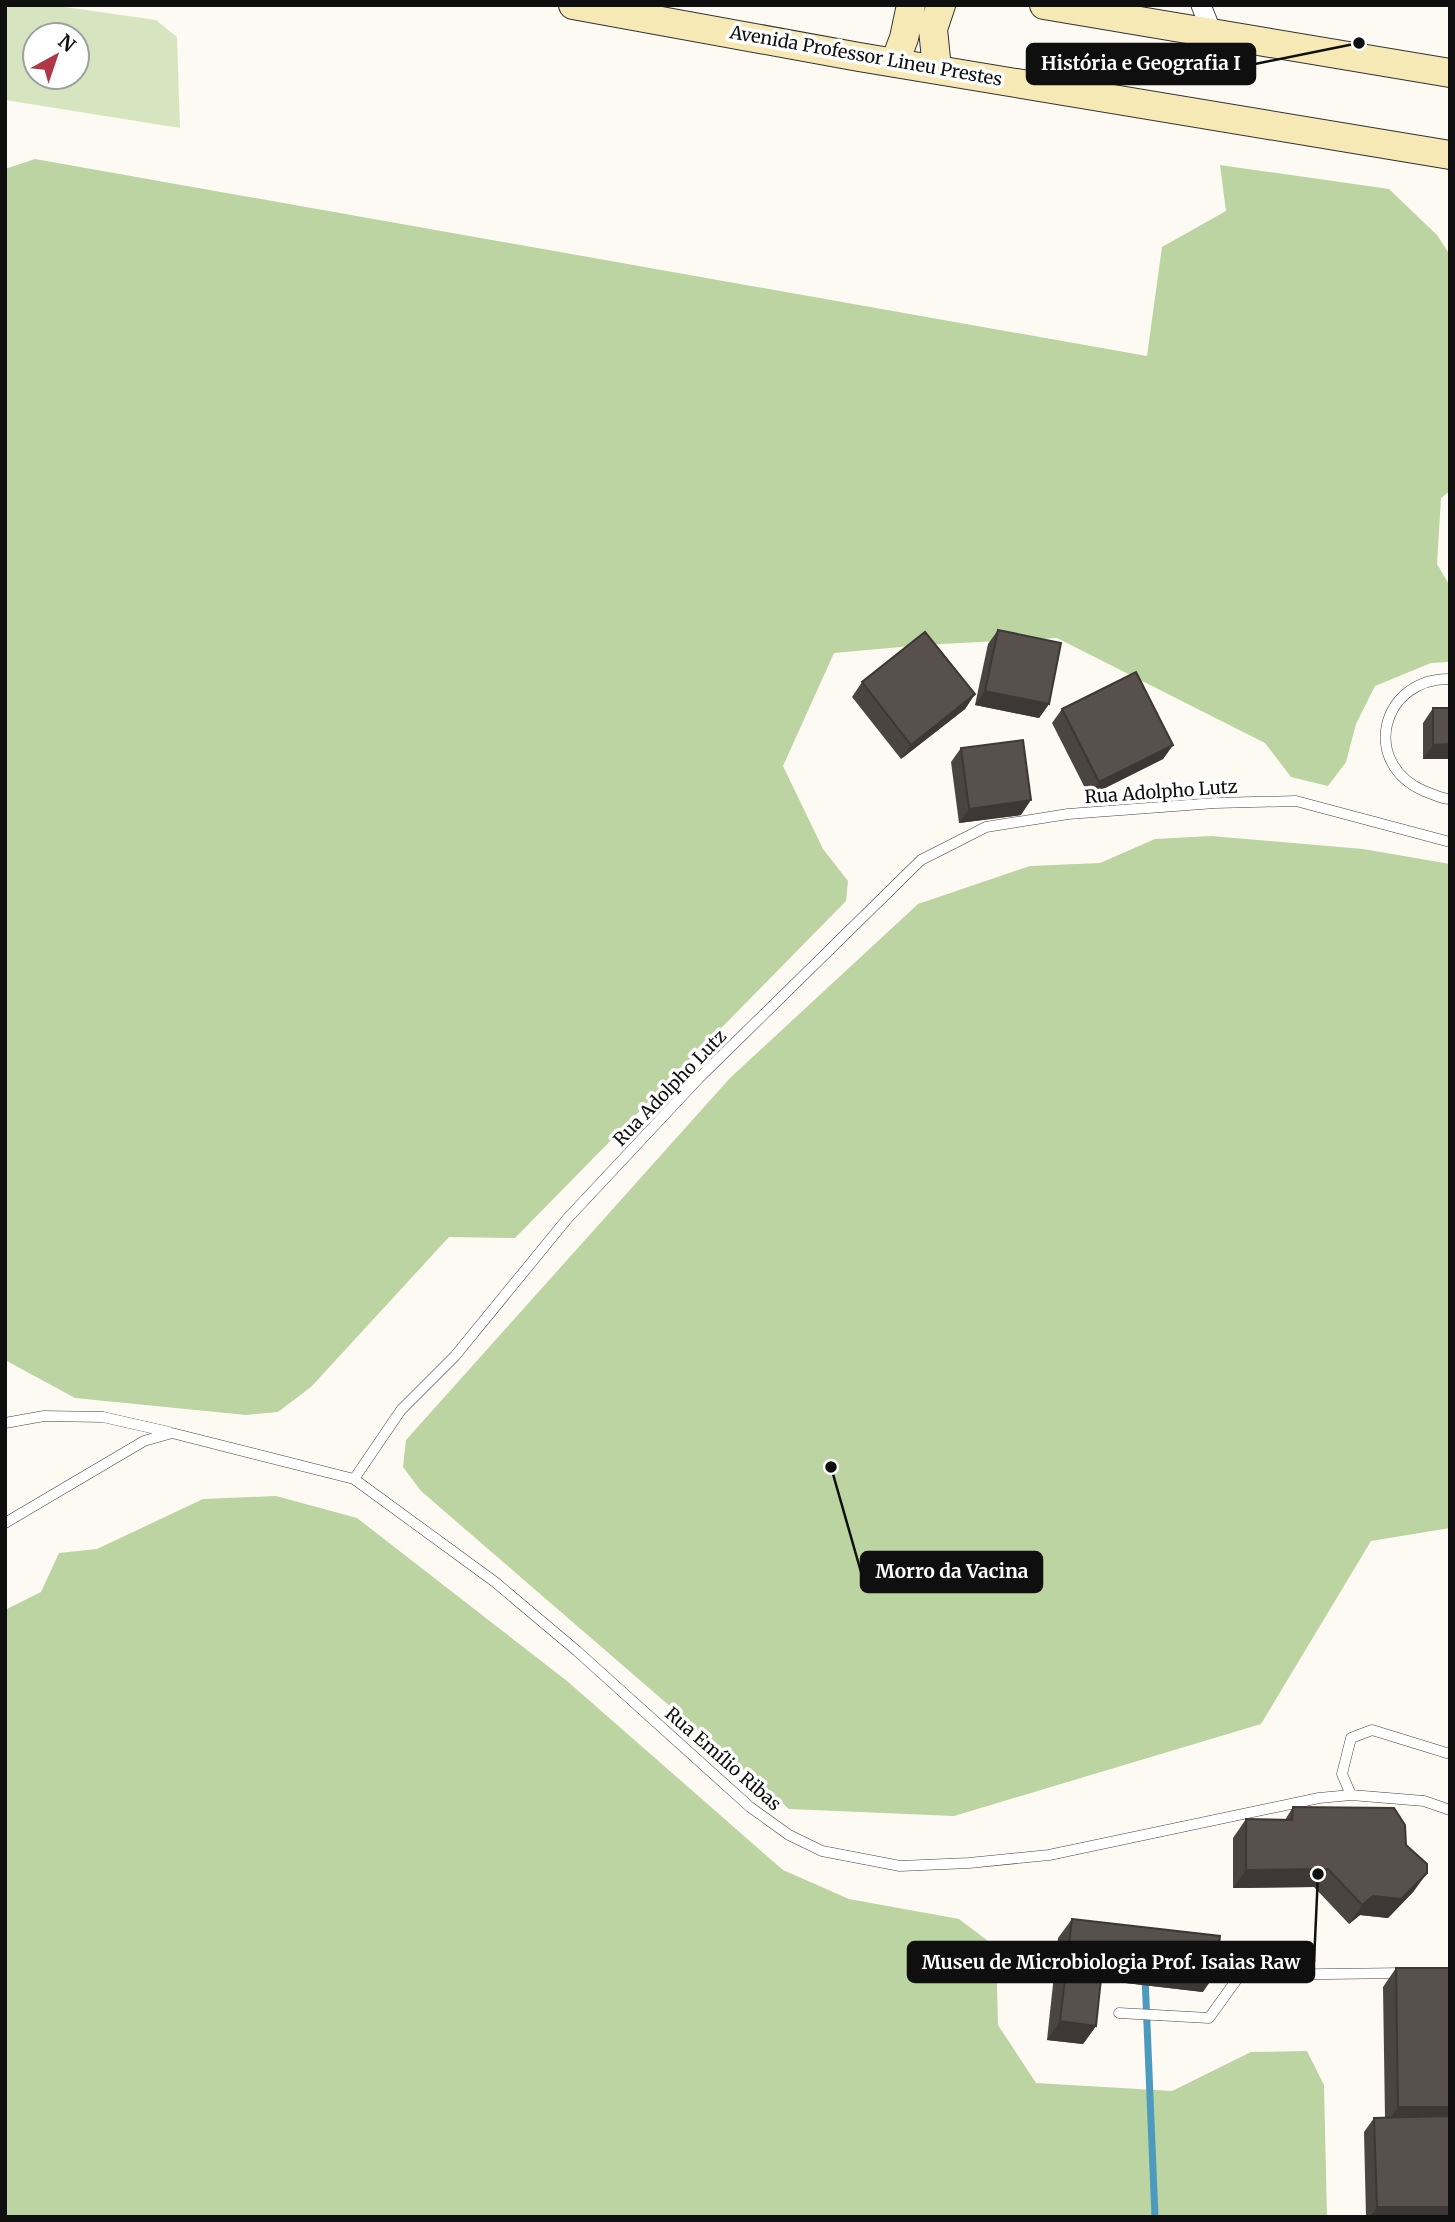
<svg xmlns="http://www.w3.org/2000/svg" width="1455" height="2222" viewBox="0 0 1455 2222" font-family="Merriweather,serif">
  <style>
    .green { fill: #d6e5bf; fill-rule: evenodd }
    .forest { fill: #bcd4a1 }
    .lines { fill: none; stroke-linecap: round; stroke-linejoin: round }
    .stream { stroke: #4c9bbe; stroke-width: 7 }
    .lane-casing { stroke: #424242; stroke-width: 11 }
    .street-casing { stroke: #424242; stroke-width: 21 }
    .secondary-casing { stroke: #313131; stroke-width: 30 }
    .lane { stroke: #fff; stroke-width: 10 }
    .street { stroke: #fff; stroke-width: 19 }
    .secondary { stroke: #f6e9b5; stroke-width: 28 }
    .wall { fill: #4b4542 }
    .shaded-wall { fill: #3d3836 }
    .building { fill: #57504d; stroke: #3d3836; stroke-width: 2 }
    .labels { text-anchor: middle; stroke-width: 7; stroke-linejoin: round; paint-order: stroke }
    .street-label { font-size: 18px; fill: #0f0f0f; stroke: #fff }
    .leader { fill: none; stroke: #0f0f0f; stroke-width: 2.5 }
    .callout-dot { fill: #0f0f0f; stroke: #fff; stroke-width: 2.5 }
    .callout { fill: #0f0f0f; stroke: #0f0f0f; stroke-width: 2.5 }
    .callout-label { font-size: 19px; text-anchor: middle; font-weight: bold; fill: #fff }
  </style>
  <rect width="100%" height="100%" fill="#fdfaf3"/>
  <path class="green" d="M5 5H51L156 20 177 37 180 128 5 100ZM35 35H77V77H35Z"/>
  <path class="forest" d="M35 159 1147 356 1162 247 1226 211 1220 165 1389 189 1437 235 1450 255V491L1441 498 1437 564 1450 586V662L1431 663 1375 686 1356 724 1346 762 1328 786 1291 777 1265 743 1057 638 923 645 834 653 783 766 823 849 848 881 846 901 515 1238 449 1237 311 1387 278 1412 246 1415 75 1398 5 1360V169Z
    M1211 836 1363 849 1450 864V1528L1371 1541 1261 1724 954 1816 789 1809 421 1491 403 1467 406 1440 730 1078 918 904 1030 866 1100 863 1155 839Z
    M276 1496 357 1518 567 1681 783 1870 849 1899 959 1919 996 1947 998 2025 1036 2083 1172 2091 1251 2052 1307 2051 1324 2085 1327 2217H5V1610L41 1592 59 1553 97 1549 203 1499Z"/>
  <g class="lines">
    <path class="stream" d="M1145 1976 1155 2217"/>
    <g class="lane-casing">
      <path id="lane" d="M1450 679C1381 678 1360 763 1424 791 1433 794 1441 799 1450 799
        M5 1423 44 1416 103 1417 169 1432
        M354 1479 495 1582 577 1651 750 1807 789 1835 822 1851 900 1866 969 1863 1049 1855 1319 1798 1351 1795
        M5 1523 144 1441 172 1433 354 1479 401 1410 455 1356 567 1219 699 1078 921 860 986 827 1068 814 1215 803 1296 801 1450 842
        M1450 1754 1372 1730 1351 1738 1342 1774 1351 1795 1424 1801 1450 1810
        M1119 2013 1209 2018 1240 1975 1404 1973"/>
    </g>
    <g class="street-casing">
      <path id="street" d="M1201 5 1212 33"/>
    </g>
    <g class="secondary-casing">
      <path id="secondary" d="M573 5 859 57 1450 155
        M1044 5 1450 73
        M895 62 904 38 911 5
        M937 69 933 29 941 5"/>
    </g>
    <use href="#lane" class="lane"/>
    <use href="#street" class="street"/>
    <use href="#secondary" class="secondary"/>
  </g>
  <path class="wall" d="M998 630 1049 704 1039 718 975 705 988 644Z
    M862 682 975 694 965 709 901 759 852 697Z
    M1433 708 1450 759H1423V723Z
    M1062 709 1173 745 1163 759 1089 796 1052 723Z
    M961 748 1021 815 959 823 951 762Z
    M1293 1807 1406 1845 1414 1891 1388 1918 1360 1915 1349 1924 1314 1887 1233 1888V1838L1246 1819 1285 1820Z
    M1072 1919 1203 1992 1101 1980 1096 2026 1083 2044 1047 2040 1058 1938Z
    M1396 1968 1450 2217H1366L1364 2132 1374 2118 1385 2117 1383 1987Z"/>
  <path class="shaded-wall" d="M985 691 1049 704 1039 718 975 705Z
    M975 694 965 709 901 759 911 745Z
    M1450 744V759H1423L1433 745Z
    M1173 745 1163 759 1089 796 1099 782Z
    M1031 800 1021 815 959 823 969 809Z
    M1328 1869 1314 1887 1233 1888 1246 1870Z
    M1427 1873 1414 1891 1388 1918 1360 1915 1349 1924 1362 1905 1373 1896Z
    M1103 1960 1216 1973 1203 1992 1090 1979Z
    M1060 2021 1096 2026 1083 2044 1047 2040Z
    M1398 2107H1450V2125L1385 2126Z
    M1377 2207H1450V2217H1370Z"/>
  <path class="building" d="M998 630 1061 643 1049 704 985 691Z
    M925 632 975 694 911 745 862 682Z
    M1136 672 1173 745 1099 782 1062 709Z
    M1433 708H1450V744L1433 745Z
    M1023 740 1031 800 969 809 961 748Z
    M1293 1807 1394 1808 1405 1825 1406 1845 1427 1864V1873L1401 1899 1373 1896 1362 1905 1328 1869 1246 1870V1819L1292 1820Z
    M1072 1919 1220 1936 1216 1973 1103 1960 1096 2026 1060 2021Z
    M1396 1968H1450V2107H1398Z
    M1450 2116V2207H1377L1374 2118Z"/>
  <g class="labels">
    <g class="street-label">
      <text transform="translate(866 56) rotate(10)" y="6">Avenida Professor Lineu Prestes</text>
      <text transform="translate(1161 792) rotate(-4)" y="6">Rua Adolpho Lutz</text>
      <text transform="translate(670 1088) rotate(-46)" y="6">Rua Adolpho Lutz</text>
      <text transform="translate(723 1759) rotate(41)" y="6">Rua Emílio Ribas</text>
    </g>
  </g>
  <path class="leader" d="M1359 43L1255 64M831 1467L861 1572M1318 1874L1314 1962"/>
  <g class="callout-dot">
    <circle cx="1359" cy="43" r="7"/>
    <circle cx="831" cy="1467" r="7"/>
    <circle cx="1318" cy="1874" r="7"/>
  </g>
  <g class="callout">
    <rect x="1027" y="44" width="228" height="40" rx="7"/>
    <rect x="861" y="1552" width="181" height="40" rx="7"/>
    <rect x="908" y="1942" width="406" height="40" rx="7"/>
  </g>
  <g class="callout-label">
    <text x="1141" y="70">História e Geografia I</text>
    <text x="952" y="1578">Morro da Vacina</text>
    <text x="1111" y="1969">Museu de Microbiologia Prof. Isaias Raw</text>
  </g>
  <rect width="1455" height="2222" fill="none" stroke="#0f0f0f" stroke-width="14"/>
  <g transform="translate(56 56) rotate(40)"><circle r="33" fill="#ffffff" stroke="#9f9f9f" stroke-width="2"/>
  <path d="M0-5L12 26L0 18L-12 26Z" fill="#af3747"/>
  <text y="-10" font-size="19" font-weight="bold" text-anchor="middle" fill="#0f0f0f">N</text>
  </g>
</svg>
